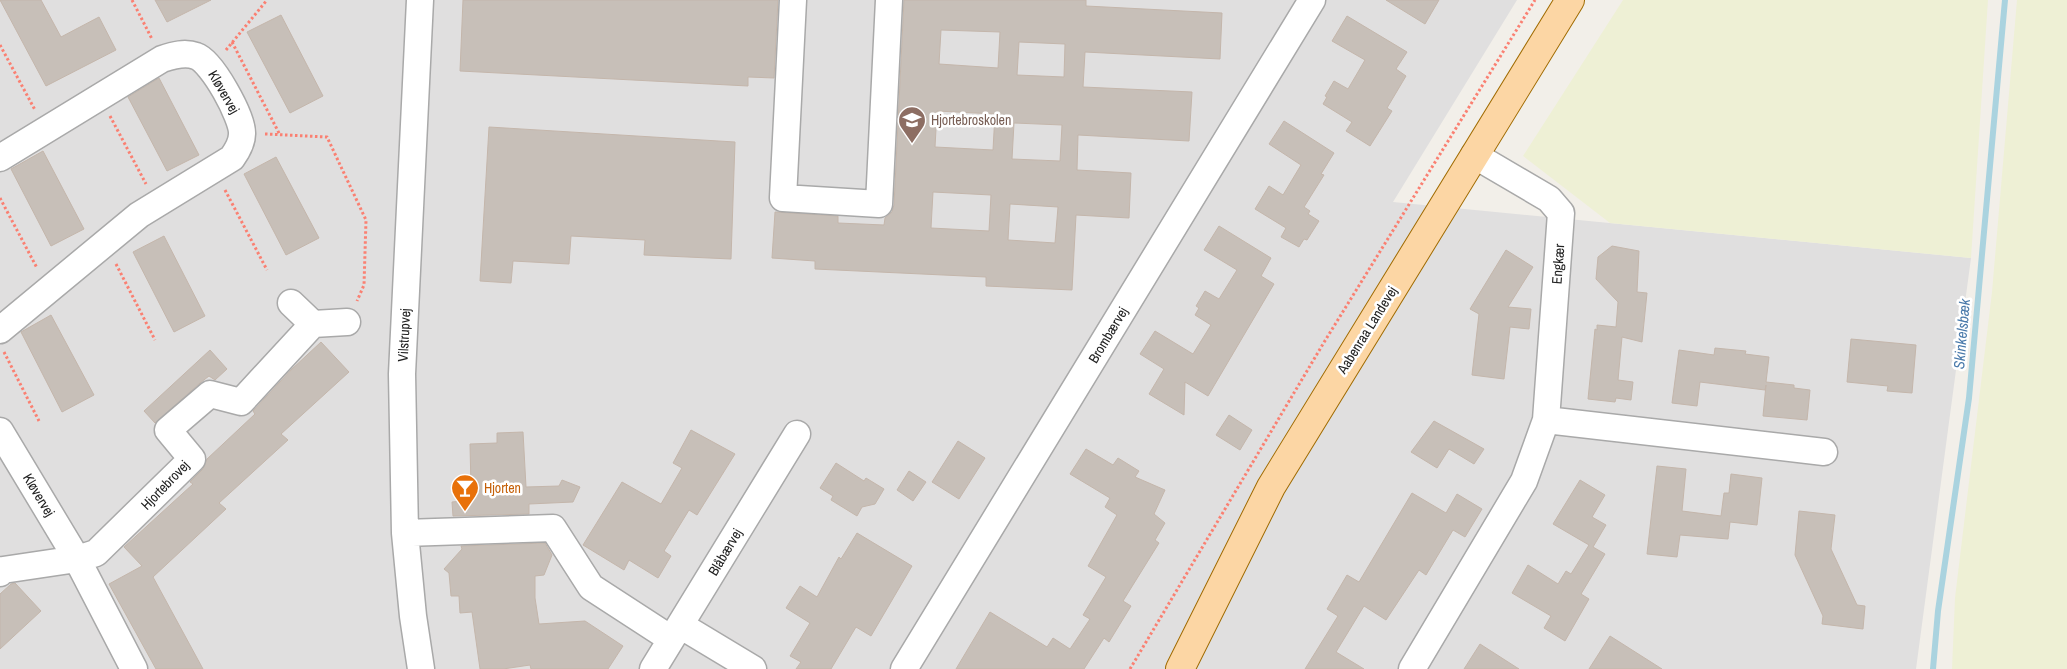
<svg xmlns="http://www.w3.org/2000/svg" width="2067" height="669" viewBox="0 0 2067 669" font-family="'Archivo Narrow',sans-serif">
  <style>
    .residential { fill: #e0dfdf }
    .farmland { fill: #eef0d5 }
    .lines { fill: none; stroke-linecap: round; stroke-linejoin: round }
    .stream { stroke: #aad3df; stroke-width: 6 }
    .building { fill: #c7bfb8; stroke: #c4b6ab; fill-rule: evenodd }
    .minor-casing { stroke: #a9a9a9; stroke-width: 29 }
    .major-casing { stroke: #a06b00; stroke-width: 30 }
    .path { stroke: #fa8072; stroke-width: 3; stroke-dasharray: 2.5 2.5; stroke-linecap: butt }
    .minor { stroke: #fff; stroke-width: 26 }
    .major { stroke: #fcd6a4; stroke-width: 28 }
    .labels { text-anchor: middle; stroke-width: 5; stroke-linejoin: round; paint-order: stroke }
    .street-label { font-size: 14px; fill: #222; stroke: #fff }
    .education-label { font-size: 14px; fill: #785e54; stroke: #fff; text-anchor: start }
    .food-label { font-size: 14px; fill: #c56008; stroke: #fff; text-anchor: start }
    .water-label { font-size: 15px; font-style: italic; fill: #4a7aab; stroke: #fff }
  </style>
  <rect width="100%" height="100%" fill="#f2efe9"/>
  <path class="residential" d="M0 0H1517L1393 202 1971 258 1916 669H0Z"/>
  <path class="farmland" d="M1623 0H1988L1971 258 1610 223 1523 156Z
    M2017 0H2067V669H1952L1955 598 1992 292Z"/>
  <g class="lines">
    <path class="stream" d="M1933 669 1938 611 1969 398 2005 0"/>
  </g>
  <path class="building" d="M0 0H41L61 37 99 17 116 50 46 86Z
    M155 0H211L167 22Z
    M463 0H778L774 78 748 77V86L460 71Z
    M904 0H1086V6L1222 13 1220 59 1085 52 1083 87 1192 92 1189 141 1078 135 1077 170 1131 173 1129 218 1076 215 1072 290 986 286V277L815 269V261L772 258 775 212 838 216V223L884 225 885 218 892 212 894 205ZM941 30 1000 32 998 68 939 64ZM1019 42 1065 44 1064 77 1017 75ZM937 111 995 114 993 150 935 147ZM1014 123 1062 125 1060 161 1012 159ZM933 192 991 195 989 231 931 228ZM1010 204 1058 207 1055 243 1008 240Z
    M1386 0H1439L1425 24Z
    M281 15 323 96 290 113 247 32Z
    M1347 16 1407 52 1396 69 1406 76 1387 108 1392 111 1370 146 1346 131 1352 122 1323 104 1327 97 1325 96 1334 81 1348 89 1365 60 1332 41Z
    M159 78 199 155 167 171 128 97Z
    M1284 121 1334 153 1321 174 1324 175 1304 207 1310 211 1308 214 1319 221 1307 240 1304 239 1299 247 1281 237 1286 228 1255 209 1269 186 1283 195 1301 165 1269 144Z
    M489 127 735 142 731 259 644 255 645 240 571 236 569 264 513 261 511 283 480 281Z
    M43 151 84 229 51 246 11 169Z
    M276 157 319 238 286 255 244 174Z
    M1219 226 1271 258 1261 276 1274 284 1208 396 1185 382 1184 415 1149 394 1164 369 1140 354 1155 331 1193 354 1211 325 1195 315 1199 308 1196 306 1205 291 1219 299 1237 270 1204 250Z
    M164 236 205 316 174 332 133 252Z
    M1612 246 1639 251 1637 292 1647 293 1642 342 1622 337 1618 380 1633 382 1631 400 1616 398 1615 402 1588 399 1595 329 1597 330V325L1616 327 1618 302 1596 279 1598 257Z
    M1506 250 1533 267 1508 307 1531 309 1529 329 1510 327 1504 379 1472 375 1479 314 1470 309Z
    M51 315 94 395 62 412 21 332Z
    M1851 339 1916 345 1912 393 1887 391 1888 386 1847 382Z
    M321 342 349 372 281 434 288 440 219 503 226 509 153 577 203 669H156L109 584 142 566 124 547 193 484 190 482 203 469 207 459 255 414 253 411 292 369Z
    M1715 348 1746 351 1745 354 1769 357 1766 382 1794 385V388L1810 390 1807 420 1763 416 1766 385 1765 390 1700 382 1697 406 1672 403 1679 350 1714 355Z
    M210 350 227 369 215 380 209 376 200 383 155 423 144 411Z
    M1229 415 1252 430 1240 450 1216 435Z
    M1434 421 1484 449 1474 464 1449 449 1437 468 1411 452Z
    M691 430 735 454 697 515 689 510 664 551 671 556 658 578 629 560 624 570 583 545 622 482 661 504 682 468 673 463Z
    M523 432 526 487 559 486 562 480 580 487 573 502 529 504V514L453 516 452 502 462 501V488H471L470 444 497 443V433Z
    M958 441 985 458 959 499 932 482Z
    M1086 449 1113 465 1118 458 1139 471 1135 477 1165 490 1154 514 1165 523 1155 540 1159 543 1123 601 1131 606 1109 642 1104 638 1084 669H956L990 612 1047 647 1053 638 1070 649 1090 619 1083 615 1106 577 1088 566 1117 515 1105 507 1110 498 1070 474Z
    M836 463 864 481 866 478 884 489 875 504 862 507 857 516 831 500 833 496 820 488Z
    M1657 466 1686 469 1682 511 1721 516 1724 493H1729L1731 474 1762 478 1757 525 1730 522 1728 539 1680 535 1677 557 1647 554Z
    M909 471 926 482 913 501 897 490Z
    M1580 480 1605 495 1592 517 1606 525 1593 547 1605 554 1581 594 1589 599 1565 641 1544 628 1551 616 1512 593 1528 565 1558 584 1566 571 1571 574 1589 545 1553 524Z
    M1412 493 1446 513 1457 494 1482 509 1465 537 1453 530 1426 575 1419 570 1386 620 1364 606 1336 652 1364 669H1305L1338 616 1327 609 1347 575 1359 582Z
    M1799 511 1835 515 1831 549 1857 605 1865 606 1863 629 1822 624 1823 616 1795 555Z
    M857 533 912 566 871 636 856 627 831 669H796L801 662 790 656 810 623 786 608 800 586 817 597 839 557 841 559Z
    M545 543 552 555 544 575 535 576V598L539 624 585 621 623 646 608 669H531L530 665 503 669H480L472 612 460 613 459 596H451L449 573 444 569 462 549 461 546Z
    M15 583 41 611 0 649V594L11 584Z
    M1610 636 1662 669H1589Z
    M1480 644 1519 669H1464Z"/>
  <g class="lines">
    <g class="minor-casing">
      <path id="minor" d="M420 0 402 374 405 533 413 616 421 669
        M793 0 783 198 879 204 889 0
        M0 158 162 59C174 55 185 52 196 56 212 61 243 118 242 134 242 143 237 151 232 158L139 215 0 330
        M291 303 313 324
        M1546 420 1824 452
        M0 431 77 559 134 669
        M405 533 553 528 591 587 671 639
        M0 573 3 570 77 559 96 553 192 459 168 430 210 394 241 402 313 324 347 322
        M680 625 753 669
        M653 669 797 434
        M904 669 1312 0
        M1412 669 1524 481 1546 420 1561 213 1549 199 1474 155"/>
    </g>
    <g class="major-casing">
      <path id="major" d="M1180 669 1271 487 1570 0"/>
    </g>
    <path class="path" d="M132 0 152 39
      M232 42 280 135
      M0 45 35 110
      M226 50 267 0
      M110 116 146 184
      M265 134 327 137 366 220 364 285 357 301
      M225 190 267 270
      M0 198 37 268
      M116 264 155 340
      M4 352 39 421
      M1130 669 1323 344 1535 0"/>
    <use href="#minor" class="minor"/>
    <use href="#major" class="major"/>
  </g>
  <defs>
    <g id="school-pin" transform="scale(1.4375)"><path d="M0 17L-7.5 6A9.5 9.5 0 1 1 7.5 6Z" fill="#8d6e63" stroke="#fff"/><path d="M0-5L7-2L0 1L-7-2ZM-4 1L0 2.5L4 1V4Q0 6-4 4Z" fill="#fff"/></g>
    <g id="bar-pin" transform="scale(1.4375)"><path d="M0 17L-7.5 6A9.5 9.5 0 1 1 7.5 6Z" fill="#e8710a" stroke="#fff"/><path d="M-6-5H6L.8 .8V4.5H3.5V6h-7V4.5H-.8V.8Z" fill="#fff"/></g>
  </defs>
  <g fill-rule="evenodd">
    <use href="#school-pin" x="912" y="120"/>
    <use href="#bar-pin" x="465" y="488"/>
  </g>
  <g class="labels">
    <g class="street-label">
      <text transform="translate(224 92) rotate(60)" y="5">Kløvervej</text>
      <text transform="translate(1558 264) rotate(-86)" y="5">Engkær</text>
      <text transform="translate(1367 330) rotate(-58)" y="5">Aabenraa Landevej</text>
      <text transform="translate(404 335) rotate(-87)" y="5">Vilstrupvej</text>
      <text transform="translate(1108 335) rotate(-59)" y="5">Brombærvej</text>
      <text transform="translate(165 485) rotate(-46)" y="5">Hjortebrovej</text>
      <text transform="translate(39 495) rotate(59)" y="5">Kløvervej</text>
      <text transform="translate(725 552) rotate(-59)" y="5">Blåbærvej</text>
    </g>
    <g class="education-label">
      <text x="931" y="125">Hjortebroskolen</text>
    </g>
    <g class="food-label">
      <text x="484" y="493">Hjorten</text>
    </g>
    <g class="water-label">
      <text transform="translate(1962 334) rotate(-85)" y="5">Skinkelsbæk</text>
    </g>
  </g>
</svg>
